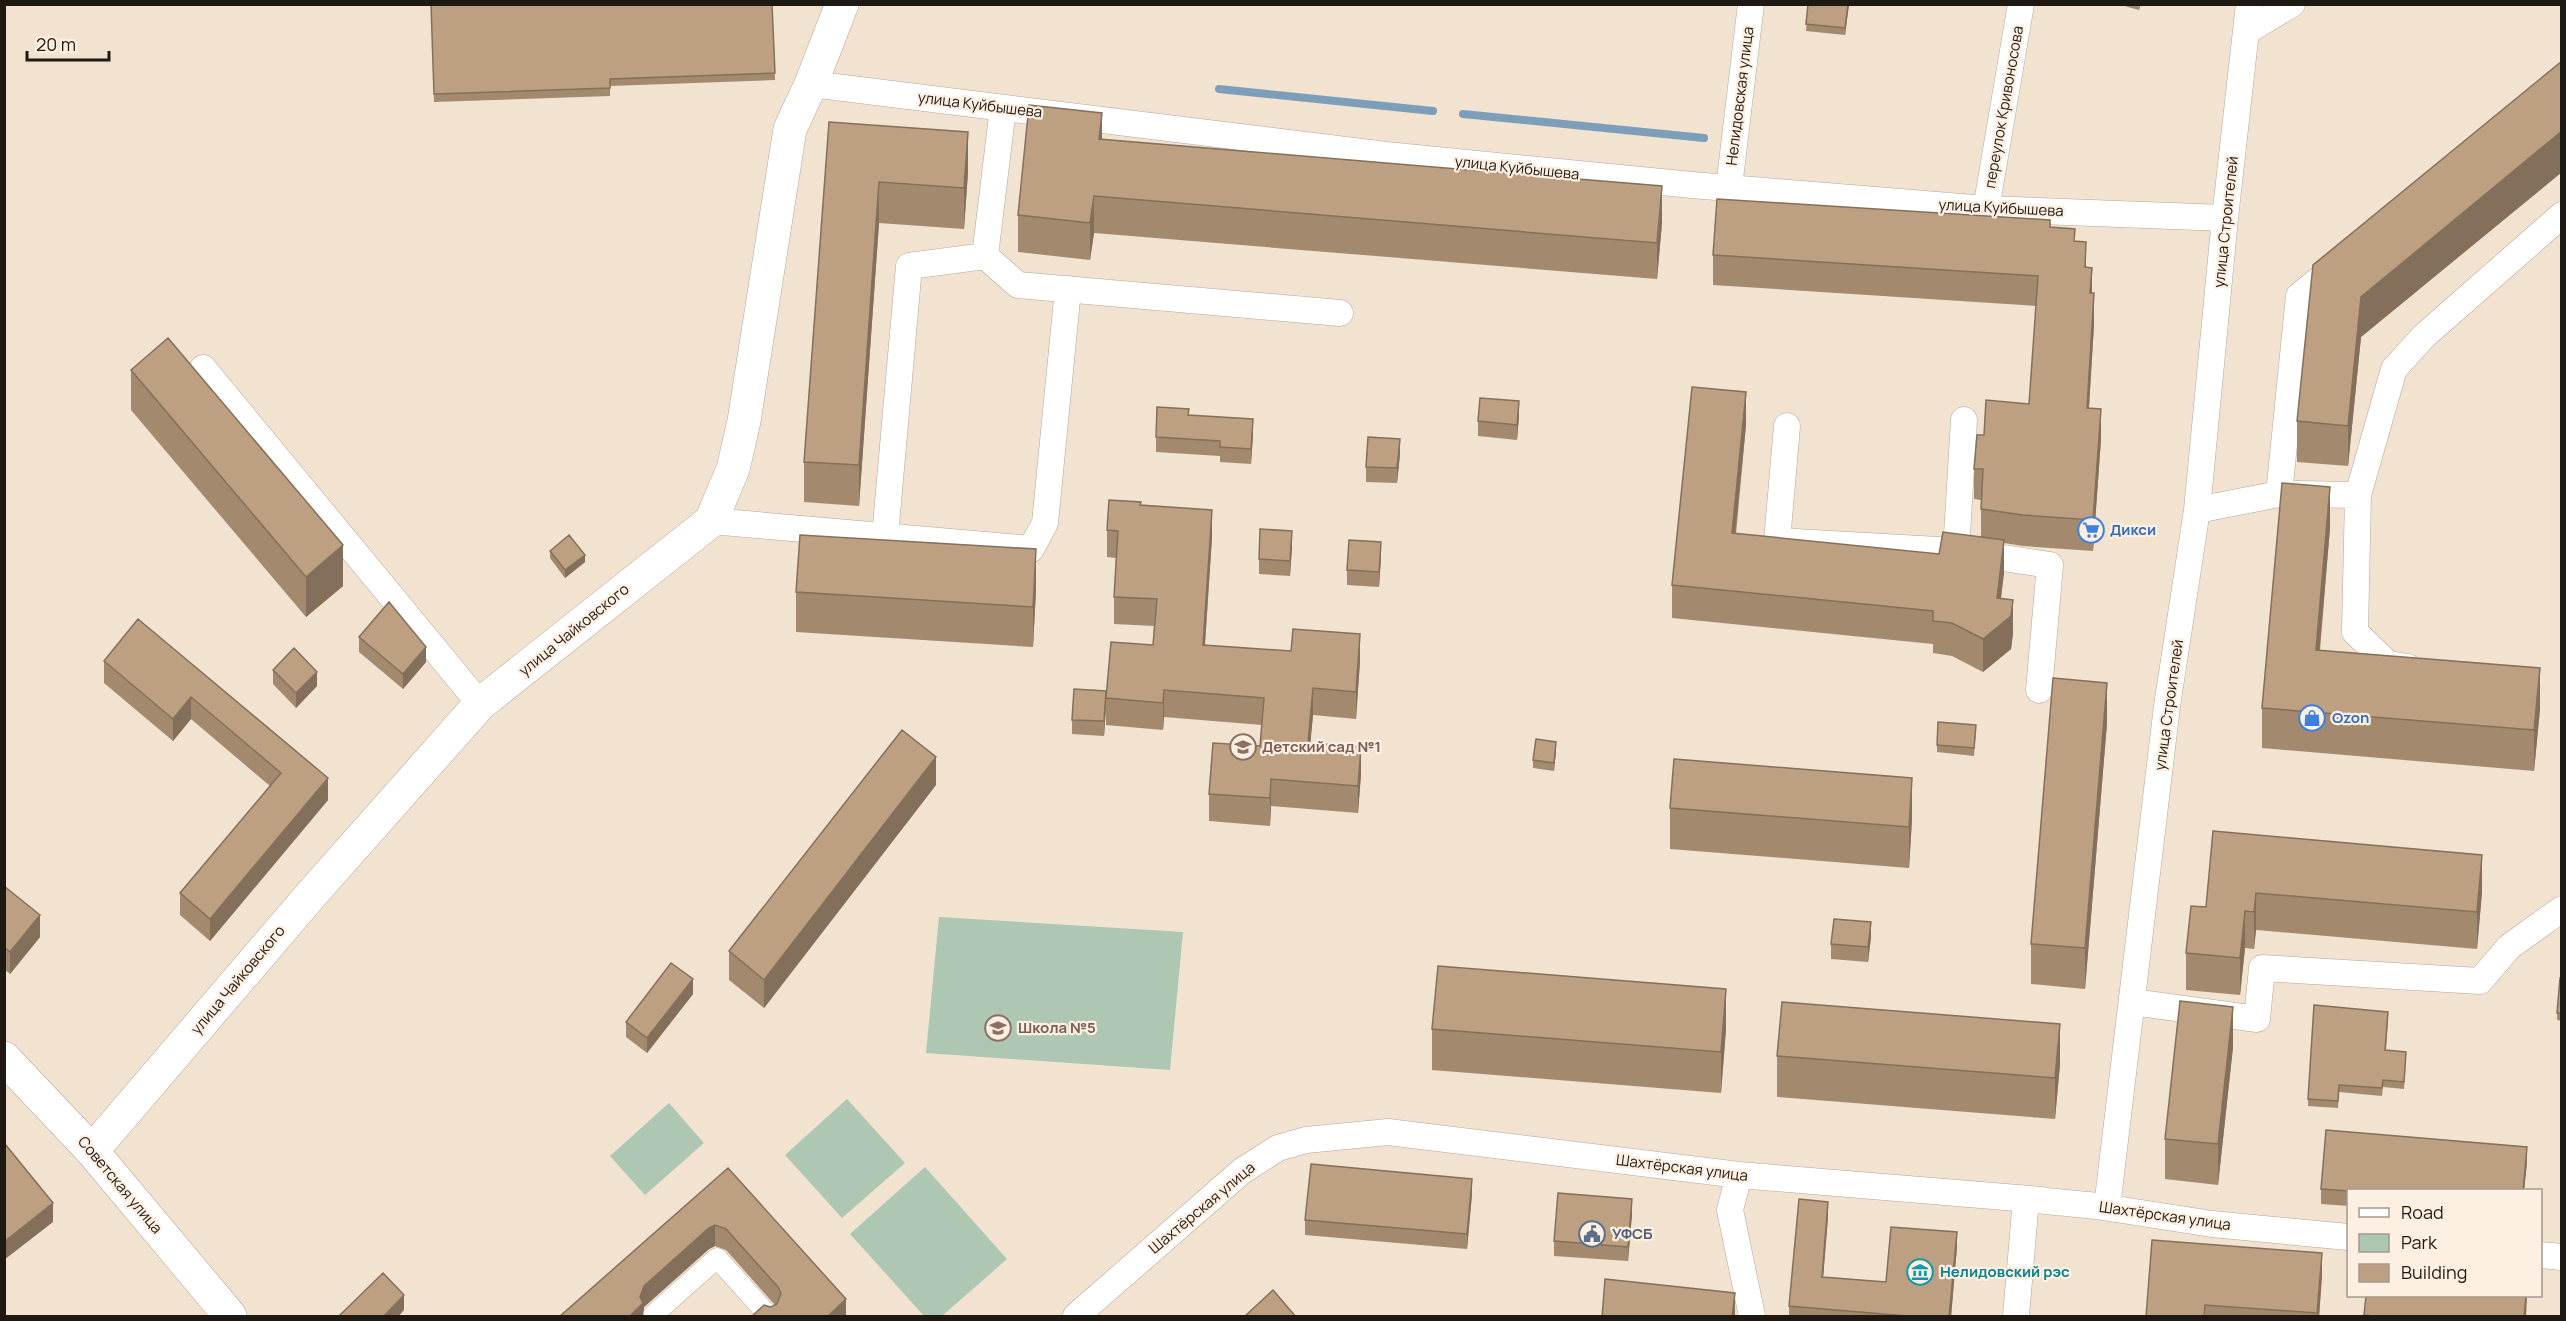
<svg xmlns="http://www.w3.org/2000/svg" width="2566" height="1321" viewBox="0 0 2566 1321" font-family="Manrope,sans-serif">
  <style>
    .green { fill: #adc7b3 }
    .lines { fill: none; stroke-linecap: round; stroke-linejoin: round }
    .stream { stroke: #7d9eb9; stroke-width: 8 }
    .pedestrian-casing { stroke: #b6a696; stroke-width: 21 }
    .minor-casing { stroke: #b6a696; stroke-width: 27 }
    .tertiary-casing { stroke: #b6a696; stroke-width: 34 }
    .primary-casing { stroke: #b6a696; stroke-width: 34 }
    .pedestrian { stroke: #fff; stroke-width: 20 }
    .minor { stroke: #fff; stroke-width: 26 }
    .tertiary { stroke: #fff; stroke-width: 33 }
    .primary { stroke: #fff; stroke-width: 33 }
    .wall { fill: #a38a6f }
    .shaded-wall { fill: #84705a }
    .building { fill: #bda081; stroke: #84705a; stroke-width: 1.5 }
    .labels { text-anchor: middle; stroke-width: 4.5; stroke-linejoin: round; paint-order: stroke }
    .street-label { font-size: 15px; fill: #1f1913; stroke: #fdefe1 }
    .shop-label { font-size: 15px; font-weight: bold; fill: #366cbe; stroke: #fdefe1; text-anchor: start }
    .education-label { font-size: 15px; font-weight: bold; fill: #785e54; stroke: #fdefe1; text-anchor: start }
    .service-label { font-size: 15px; font-weight: bold; fill: #4e5e75; stroke: #fdefe1; text-anchor: start }
    .culture-label { font-size: 15px; font-weight: bold; fill: #0d838f; stroke: #fdefe1; text-anchor: start }
  </style>
  <rect width="100%" height="100%" fill="#f2e2d0"/>
  <path class="green" d="M939 917 1183 932 1170 1070 926 1053Z
    M847 1099 905 1163 842 1218 785 1155Z
    M669 1103 704 1143 645 1195 610 1156Z
    M925 1167 1007 1259 942 1316H924L850 1234Z"/>
  <g class="lines">
    <path class="stream" d="M1219 89 1433 111
      M1463 114 1704 138"/>
    <g class="pedestrian-casing">
      <path id="pedestrian" d="M652 1316 717 1258 769 1316"/>
    </g>
    <g class="minor-casing">
      <path id="minor" d="M2247 31 2292 4
        M811 84 1386 155 1692 185 1986 209 2225 218
        M1003 108 985 256 1018 285 1340 313
        M1729 187 1751 4
        M1986 209 2021 4
        M203 368 480 704
        M1787 426 1777 541 1956 551 2050 565 2039 690
        M2297 494 2358 495 2355 632 2388 664 2408 667
        M2358 495 2394 369 2424 336 2562 215
        M2197 510 2279 494 2299 296 2337 265
        M711 521 1031 549 1045 523 1068 289
        M885 536 909 266 985 256
        M1956 551 1964 420
        M2132 1002 2257 1019 2262 968 2480 981 2509 947 2562 909
        M1739 1175 1730 1210 1752 1316
        M2090 1205 2212 1224 2348 1237
        M2540 1255 2562 1257
        M1076 1316 1242 1171 1278 1148 1306 1140 1388 1132 1739 1175 2042 1200
        M2016 1316 2026 1199 2107 1207 2167 706 2197 510 2225 218 2249 4"/>
    </g>
    <g class="tertiary-casing">
      <path id="tertiary" d="M92 1151 310 896 480 704 711 521 733 469 744 421 790 129 811 84 842 4"/>
    </g>
    <g class="primary-casing">
      <path id="primary" d="M4 1058 92 1151 230 1316"/>
    </g>
    <use href="#pedestrian" class="pedestrian"/>
    <use href="#minor" class="minor"/>
    <use href="#tertiary" class="tertiary"/>
    <use href="#primary" class="primary"/>
  </g>
  <path class="wall" d="M431 4H772L775 80 610 86V96L434 102Z
    M1808 4H1849L1845 35 1806 31Z
    M2117 4H2141L2139 10Z
    M2562 61V172L2361 337 2348 466 2297 462V421Z
    M829 122 968 172 964 229 879 223 859 506 804 502V462Z
    M1102 139 1662 223 1657 279 1094 233 1090 260 1018 252V215Z
    M2050 227 2075 242 2086 267 2092 293 2094 324 2089 408 2101 439 2093 551 2023 546 2004 543V573L2001 599 2013 633 2011 649 1983 672 1952 656 1933 653V644L1672 618V585L1746 425 1736 534 1939 554 1981 537V500L1974 499V469L1984 435 2029 404 2036 306 1713 285V255Z
    M131 370 343 586 306 617 131 410Z
    M1189 415 1253 434 1251 464 1220 462V456L1156 452V437Z
    M1519 416 1517 440 1478 436V421Z
    M1400 454 1397 483 1366 482V467Z
    M1141 505 1212 537 1205 645 1360 661 1356 719 1313 715 1310 743 1361 774 1358 813 1271 806 1270 826 1209 821V794L1260 746 1262 725 1164 717 1163 730 1106 725V698L1153 645 1154 626 1114 624V597L1116 558 1107 557V530Z
    M2330 528 2320 650 2540 709 2534 771 2262 748V708Z
    M1292 546 1290 576 1259 574V559Z
    M550 551 585 562 565 578 550 558Z
    M1381 557 1379 587 1347 585V570Z
    M1036 590 1033 647 796 632V592Z
    M138 619 328 800 210 941 180 915V893L270 786 191 719 173 741 104 683V661Z
    M359 637 426 662 403 689 359 652Z
    M273 670 317 686 296 708 273 684Z
    M1106 706 1104 736 1072 734V720Z
    M2107 723 2085 989 2031 984V944Z
    M1976 732 1974 756 1937 752V745Z
    M1556 750 1554 771 1533 768V760Z
    M936 785 764 1008 729 980V951Z
    M1670 808 1912 819 1909 868 1670 849Z
    M2213 831 2482 892 2477 949 2256 930 2254 949 2245 948 2240 995 2186 990V953L2206 907Z
    M4 886 40 937 10 974 4 969Z
    M1871 937 1868 962 1831 959V944Z
    M2562 978V1021L2557 1020V1013Z
    M693 994 647 1053 626 1037V1022Z
    M2388 1019 2386 1050 2406 1059 2404 1089 2383 1087 2382 1096 2339 1092 2338 1108 2308 1106V1099Z
    M1432 1029H1726L1721 1093 1432 1070Z
    M2233 1047 2218 1185 2165 1179V1139Z
    M1777 1056 2060 1064 2055 1119 1777 1097Z
    M2527 1162 2524 1191H2349V1206L2321 1204V1189Z
    M728 1168 846 1317 771 1307 775 1305 726 1250 715 1246 709 1249 644 1307 643 1317H559Z
    M1472 1194 1467 1249 1305 1235V1220Z
    M1632 1214 1628 1261 1554 1256V1241Z
    M1828 1217 1823 1277 1886 1282 1957 1247 1951 1317H1789V1306Z
    M2322 1275 2319 1317H2146Z"/>
  <path class="shaded-wall" d="M1848 4H1849L1845 35V28Z
    M1102 113V149L1099 139Z
    M2562 131V172L2361 337 2348 466V426L2361 297Z
    M968 132V172L964 229V188Z
    M879 182V223L859 506V465Z
    M1662 186V223L1657 279V243Z
    M1094 196V233L1090 260V223Z
    M2086 242V273L2085 267Z
    M2092 268V299L2090 293Z
    M2094 293V324L2087 438V408Z
    M1746 392V425L1732 566V533Z
    M1519 401V416L1517 440V425Z
    M2101 409V439L2093 551V520Z
    M1253 419V434L1251 464V449Z
    M1400 439V454L1397 483V468Z
    M2330 487V528L2316 690V650Z
    M1212 510V537L1203 672V645Z
    M1292 531V546L1290 576V561Z
    M2004 540V573L1997 627 2013 600V633L2011 649 1983 672V639L1997 598Z
    M1381 542V557L1379 587V572Z
    M343 545V586L306 617V577Z
    M1036 549V590L1033 647V607Z
    M585 555V562L565 578V570Z
    M1360 634V661L1356 719V692Z
    M426 647V662L403 689V674Z
    M2540 668V709L2534 771V730Z
    M317 672V686L296 708V693Z
    M2107 683V723L2085 989V948Z
    M1313 688V715L1308 770V743Z
    M1164 690V717L1163 730V703Z
    M1106 691V706L1104 736V721Z
    M191 697V719L173 741V719Z
    M1556 742V750L1554 771V763Z
    M1361 747V774L1358 813V786Z
    M936 757V785L764 1008V980Z
    M328 778V800L210 941V919Z
    M1912 778V819L1909 868V827Z
    M1271 779V806L1270 826V798Z
    M2482 855V892L2477 949V912Z
    M2256 893V930L2254 949V912Z
    M2245 911V948L2240 995V958Z
    M40 915V937L10 974V952Z
    M1871 922V937L1868 962V947Z
    M693 979V994L647 1053V1038Z
    M1726 989V1029L1721 1093V1052Z
    M2233 1007V1047L2218 1185V1144Z
    M2060 1024V1064L2055 1119V1078Z
    M2527 1147V1162L2524 1191H2523Z
    M1472 1179V1194L1467 1249V1234Z
    M1632 1199V1214L1628 1261V1247Z
    M1828 1202V1217L1822 1292V1277Z
    M53 1203V1222L4 1260V1242Z
    M715 1225V1246L709 1249 644 1307 643 1317H629L644 1286 709 1228Z
    M1957 1232V1247L1951 1317H1949Z
    M2322 1253V1275L2319 1317H2317Z
    M1735 1293V1317H1732Z
    M404 1295V1310L398 1317H383Z
    M2526 1296H2527L2526 1317H2524Z
    M846 1299V1317H827Z"/>
  <path class="building" d="M431 4H772L775 73 610 79V88L434 94Z
    M1808 4H1848L1845 28 1806 24Z
    M2562 61V131L2361 297 2348 426 2297 421 2313 265Z
    M1029 105 1102 113 1099 139 1662 186 1657 243 1094 196 1090 223 1018 215Z
    M829 122 968 132 964 188 879 182 859 465 804 462Z
    M1717 199 2050 220V227L2075 229 2074 241 2086 242 2085 267 2092 268 2090 293H2094L2087 408 2101 409 2093 520 2023 515 1981 509 1983 469H1974L1977 435H1984L1986 400 2029 404 2038 276 1713 255Z
    M168 338 343 545 306 577 131 370Z
    M1692 387 1746 392 1732 533 1939 554 1943 532 2004 540 1997 598 2013 600 2011 616 1983 639 1952 623 1933 621V611L1672 585Z
    M1480 398 1519 401 1517 425 1478 421Z
    M1157 407 1189 409 1188 415 1253 419 1251 449 1220 447V441L1156 437Z
    M1368 437 1400 439 1397 468 1366 467Z
    M2282 483 2330 487 2316 650 2540 668 2534 730 2262 708Z
    M1109 500 1141 502 1140 505 1212 510 1203 645 1291 651 1293 629 1360 634 1356 692 1313 688 1308 743 1361 747 1358 786 1271 779 1270 798 1209 794 1213 743 1260 746 1264 698 1164 690 1163 703 1106 698 1111 642 1153 645 1157 599 1114 597 1118 531 1107 530Z
    M1260 529 1292 531 1290 561 1259 559Z
    M569 535 585 555 565 570 550 551Z
    M800 535 1036 549 1033 607 796 592Z
    M1349 540 1381 542 1379 572 1347 570Z
    M389 602 426 647 403 674 359 637Z
    M138 619 328 778 210 919 180 893 281 773 191 697 173 719 104 661Z
    M294 648 317 672 296 693 273 670Z
    M2053 678 2107 683 2085 948 2031 944Z
    M1074 689 1106 691 1104 721 1072 720Z
    M1938 722 1976 725 1974 748 1937 745Z
    M902 730 936 757 764 980 729 951Z
    M1536 739 1556 742 1554 763 1533 760Z
    M1674 759 1912 778 1909 827 1670 808Z
    M2213 831 2482 855 2477 912 2256 893 2254 912 2245 911 2240 958 2186 953 2191 906 2206 907Z
    M4 886 40 915 10 952 4 947Z
    M1834 919 1871 922 1868 947 1831 944Z
    M671 963 693 979 647 1038 626 1022Z
    M1438 966 1726 989 1721 1052 1432 1029Z
    M2560 978H2562V1013H2557Z
    M2180 1001 2233 1007 2218 1144 2165 1139Z
    M1782 1002 2060 1024 2055 1078 1777 1056Z
    M2314 1005 2388 1012 2385 1050 2406 1052 2404 1082 2383 1080 2382 1088 2339 1085 2338 1101 2308 1099Z
    M2326 1130 2527 1147 2523 1191H2349L2321 1189Z
    M5 1144 53 1203 4 1242V1145Z
    M1311 1164 1472 1179 1467 1234 1305 1220Z
    M728 1168 846 1299 827 1317H751L764 1305 771 1307 777 1304 781 1293 778 1287 726 1229 715 1225 709 1228 644 1286 640 1297 643 1303 629 1317H559Z
    M1558 1193 1632 1199 1628 1247 1554 1241Z
    M1799 1199 1828 1202 1822 1277 1886 1282 1891 1227 1957 1232 1949 1317H1919L1789 1306Z
    M2152 1240 2322 1253 2317 1313 2205 1305 2204 1317H2146Z
    M383 1273 404 1295 383 1317 339 1316Z
    M1605 1279 1735 1293 1732 1317H1602Z
    M1273 1290 1296 1317H1244Z
    M2366 1296H2526L2524 1317H2383L2364 1315Z"/>
  <defs>
    <g id="supermarket-ring" transform="scale(1.35)"><circle r="9.5" fill="#fdefe1" stroke="#3f7fe0" stroke-width="1.5"/><path d="M-6-5.5h2.5l.6 2H6L4.5 2H-2.5L-4.4-4H-6ZM-1.5 3.2a1.3 1.3 0 1 0 .1 0ZM3 3.2a1.3 1.3 0 1 0 .1 0Z" fill="#3f7fe0"/></g>
    <g id="shop-ring" transform="scale(1.35)"><circle r="9.5" fill="#fdefe1" stroke="#3f7fe0" stroke-width="1.5"/><path d="M-5-2.5h2.3a2.7 3.5 0 0 1 5.4 0H5L5.5 6h-11ZM-1.5-2.5h3a1.5 2.3 0 0 0-3 0Z" fill="#3f7fe0"/></g>
    <g id="school-ring" transform="scale(1.35)"><circle r="9.5" fill="#fdefe1" stroke="#8d6e63" stroke-width="1.5"/><path d="M0-5L7-2L0 1L-7-2ZM-4 1L0 2.5L4 1V4Q0 6-4 4Z" fill="#8d6e63"/></g>
    <g id="civic-ring" transform="scale(1.35)"><circle r="9.5" fill="#fdefe1" stroke="#5c6f8a" stroke-width="1.5"/><path d="M-.6-6.5H3V-4.5H.6V-3L4-1V1h2V6H-6V1h2V-1L-.6-3ZM-1.2 2.5V6h2.4V2.5Z" fill="#5c6f8a"/></g>
    <g id="museum-ring" transform="scale(1.35)"><circle r="9.5" fill="#fdefe1" stroke="#0f9aa8" stroke-width="1.5"/><path d="M0-6L6-3V-2H-6V-3ZM-5-1h2V3h-2ZM-1-1h2V3h-2ZM3-1h2V3H3ZM-6 4H6V6H-6Z" fill="#0f9aa8"/></g>
  </defs>
  <g fill-rule="evenodd">
    <use href="#supermarket-ring" x="2091" y="530"/>
    <use href="#shop-ring" x="2312" y="718"/>
    <use href="#school-ring" x="1243" y="747"/>
    <use href="#school-ring" x="998" y="1028"/>
    <use href="#civic-ring" x="1592" y="1234"/>
    <use href="#museum-ring" x="1920" y="1272"/>
  </g>
  <g class="labels">
    <g class="street-label">
      <text transform="translate(1740 96) rotate(-83)" y="5">Нелидовская улица</text>
      <text transform="translate(980 105) rotate(7)" y="5">улица Куйбышева</text>
      <text transform="translate(2004 107) rotate(-80)" y="5">переулок Кривоносова</text>
      <text transform="translate(1517 168) rotate(6)" y="5">улица Куйбышева</text>
      <text transform="translate(2001 208) rotate(3)" y="5">улица Куйбышева</text>
      <text transform="translate(2226 222) rotate(-84)" y="5">улица Строителей</text>
      <text transform="translate(574 630) rotate(-39)" y="5">улица Чайковского</text>
      <text transform="translate(2169 705) rotate(-82)" y="5">улица Строителей</text>
      <text transform="translate(238 980) rotate(-50)" y="5">улица Чайковского</text>
      <text transform="translate(1682 1168) rotate(7)" y="5">Шахтёрская улица</text>
      <text transform="translate(120 1185) rotate(50)" y="5">Советская улица</text>
      <text transform="translate(1202 1208) rotate(-40)" y="5">Шахтёрская улица</text>
      <text transform="translate(2165 1216) rotate(8)" y="5">Шахтёрская улица</text>
    </g>
    <g class="shop-label">
      <text x="2110" y="535">Дикси</text>
      <text x="2332" y="723">Ozon</text>
    </g>
    <g class="education-label">
      <text x="1262" y="752">Детский сад №1</text>
      <text x="1018" y="1033">Школа №5</text>
    </g>
    <g class="service-label">
      <text x="1612" y="1239">УФСБ</text>
    </g>
    <g class="culture-label">
      <text x="1940" y="1277">Нелидовский рэс</text>
    </g>
  </g>
  <rect width="2566" height="1321" fill="none" stroke="#1f1913" stroke-width="12"/>
  <rect x="2347" y="1189" width="195" height="108" fill="#fdefe1" stroke="#a4998f" stroke-width="1.5"/>
  <rect x="2359" y="1208" width="30" height="9" fill="#ffffff" stroke="#a4998f" stroke-width="1.5"/>
  <text x="2401" y="1219" font-size="18" fill="#1f1913">Road</text>
  <rect x="2359" y="1234" width="30" height="18" fill="#adc7b3" stroke="#a4998f" stroke-width="1.5"/>
  <text x="2401" y="1249" font-size="18" fill="#1f1913">Park</text>
  <rect x="2359" y="1264" width="30" height="18" fill="#bda081" stroke="#a4998f" stroke-width="1.5"/>
  <text x="2401" y="1279" font-size="18" fill="#1f1913">Building</text>
  <path d="M27 51v9h82v-9" fill="none" stroke="#1f1913" stroke-width="3"/>
  <text x="36" y="51" font-size="18" fill="#1f1913" stroke="#fdefe1" stroke-width="4.5" paint-order="stroke">20 m</text>
</svg>
